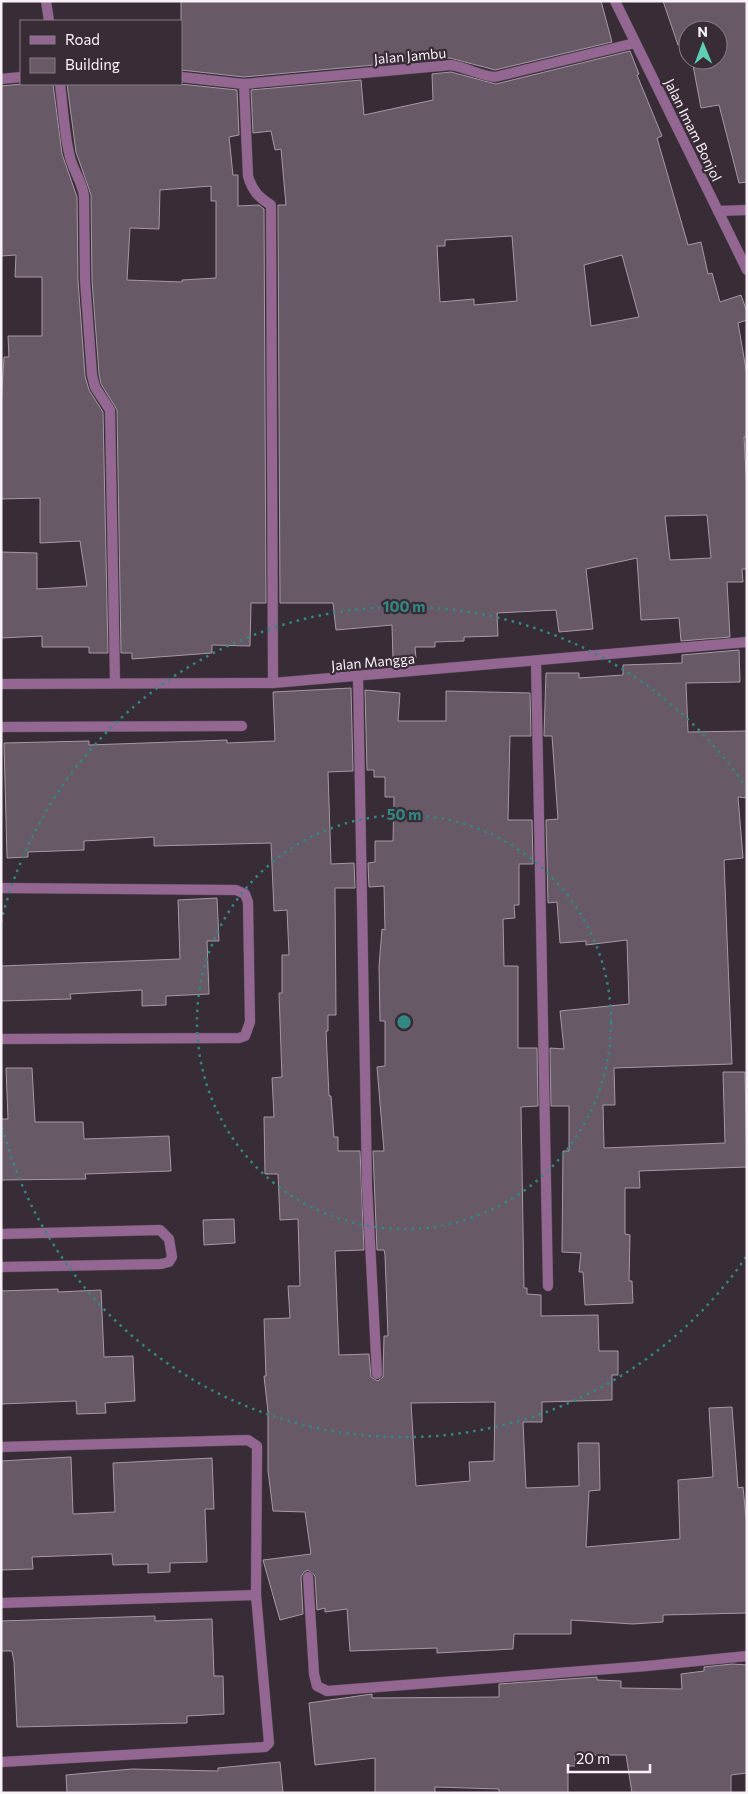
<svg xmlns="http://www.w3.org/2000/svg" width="748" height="1794" viewBox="0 0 748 1794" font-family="Commissioner,sans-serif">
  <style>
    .building { fill: #675a66; stroke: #a798a6; fill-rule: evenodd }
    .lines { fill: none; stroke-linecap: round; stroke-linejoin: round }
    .minor-casing { stroke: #534852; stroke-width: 11 }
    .tertiary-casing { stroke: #534852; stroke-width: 11 }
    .minor { stroke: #946692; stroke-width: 10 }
    .tertiary { stroke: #946692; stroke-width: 10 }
    .ring { fill: none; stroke: #328883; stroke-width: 2.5; stroke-dasharray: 2.5 5 }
    .labels { text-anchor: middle; stroke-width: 4.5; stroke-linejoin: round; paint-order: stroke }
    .street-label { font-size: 14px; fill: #f9f1f8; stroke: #382c37 }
    .centre { fill: #328883; stroke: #382c37; stroke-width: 2.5 }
    .ring-label { font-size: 15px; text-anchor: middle; font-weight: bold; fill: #328883; stroke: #382c37; stroke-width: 4.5; stroke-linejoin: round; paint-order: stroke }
  </style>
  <rect width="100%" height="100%" fill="#382c37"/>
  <path class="building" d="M181 1H601L612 42 495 70 450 58 244 77 181 70Z
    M663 1H747V182L739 183 719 105 701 108 692 60H718V30H688V42L678 45Z
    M630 51 639 74 637 75 662 136 657 138 688 245 701 242 708 274 712 273 720 302 741 295 747 312V320L738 323 747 375V437H744L747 490V569H742L743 582H727L730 637 681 641 679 618 641 620 637 558 586 569 593 629 559 632 556 610 497 613 498 636 464 637V641L435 642V647H415L416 658 393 659 392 625 336 630 333 603H280L278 205H286L281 149 275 150 271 131 253 133 251 90 361 80 364 115 433 100 432 74 451 72 496 84ZM512 236 517 301 474 305V299L440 302 437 246H445V240ZM622 255 639 317 591 326 584 265ZM707 515 711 558 670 560 665 516Z
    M22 84H53L62 154 77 197 78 280 85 376 89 390 103 412 108 653H89V647H42V636L1 638V552L37 553V589L87 586 80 541 40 543V498L1 499V405L4 357H9L8 336H42V277H15L16 255 1 256V86Z
    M67 84H180L237 90 239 135 229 137 233 175H238V206L259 205 264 209 266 603H251L250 646 212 645V653L132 659V653H121L117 410 101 384 99 374 92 280 91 195 76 152ZM211 186V201H216V278L182 280V282L127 280 130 228 159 229 160 190Z
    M739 650 740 682 686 683 688 732 747 731V798L738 797 743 858 724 860 732 1064 614 1068 615 1105H603L604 1148 725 1143 723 1072H745L747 1167 639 1171 640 1188H625V1234L630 1235 629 1281H632L633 1303 585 1305 583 1272H579L581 1253 562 1252 563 1151H569V1106H551L550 1048 564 1049 560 1011 629 1004 627 940 586 945V941L560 943 557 902 548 903 546 820 558 819 552 736H544L546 673H579V678L623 675V665L682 663V655Z
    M351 688 353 771 328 772 331 864 354 863 355 888H335L336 1015H328V1031H326L329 1096H331L334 1137H338V1151H360L364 1250 335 1251 339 1355 369 1354 371 1377 378 1381 383 1377 384 1336H388L385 1255 384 1250H377L373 1151H384L377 1067 385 1066V1021H380L379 967 382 929 385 930 384 886 369 887 368 863 375 862V841H393L394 797H385V777H374V770H367L365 690 400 693 398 721H446V691L530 693 531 736H510L508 820H532L533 864H519V905H514L515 918 503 919 504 966H518V1048H537L538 1106 521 1107 524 1288H527V1294L541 1295V1316L598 1315 599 1351H618V1375H612V1400L542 1402V1422H523L526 1488 579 1486 578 1443H599L600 1490 589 1491 586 1547 680 1539 678 1480 713 1477 709 1408 732 1407 738 1488 743 1487 747 1527V1613L663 1615V1622L633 1624 571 1620V1634H514L513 1649 437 1653V1648L350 1651 347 1609 325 1612V1608L317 1610 315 1576 308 1570 304 1572 301 1577 303 1614 280 1620 263 1560 311 1554 305 1512 273 1511 268 1471V1412L264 1376H266L264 1319 290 1318 288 1286H300L298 1219 280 1220 278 1174H265L264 1117H274L272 1078 282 1077 279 993H282V955H289L287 910 274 911 271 843 154 846V837L84 841V850L28 852V857L7 858 4 743 89 741V745L227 740V743L275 741 273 692ZM495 1402 494 1461 469 1462 470 1481 416 1486 411 1403Z
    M217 898 219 941H207L209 994 166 996V1005L142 1006V990L70 994 71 999 1 1001V966L180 959 178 900Z
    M6 1068H32L35 1122H83L84 1139 169 1136 171 1171 85 1174 86 1179 1 1180V1119H8Z
    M234 1219 235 1243 204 1245 203 1220Z
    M58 1289V1292L101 1290 104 1357 133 1356 135 1401 105 1403 106 1413 77 1414 76 1401 1 1404V1291Z
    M71 1457 73 1514 115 1512 113 1463 212 1458 214 1509H205L207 1562 170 1563V1572L148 1573V1564L113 1565 112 1554 32 1557 33 1569 1 1570V1461Z
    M155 1616V1621L212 1619 214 1676H223L224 1714 187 1716V1723L17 1727 14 1662 12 1651H1V1621Z
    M732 1664 747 1665V1773L731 1775V1793H632L626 1755H575V1766H568V1793H499V1789L435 1787V1793H375V1758L315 1765 309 1703 372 1694V1698L499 1697V1684L597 1677V1680L621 1681V1688L682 1689 681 1674 704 1671V1667Z
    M280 1762 283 1793H67L66 1775 132 1769 218 1771V1768Z"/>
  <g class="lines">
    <g class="minor-casing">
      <path id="minor" d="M46 1 49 21
        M181 77 244 84 451 65C468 68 478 75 495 77L635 43
        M1 79 21 77
        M60 84C63 107 64 131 69 153 72 170 82 180 84 196L85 280 92 375 95 387 110 410 115 683
        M244 84 248 176C252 190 258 197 271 205L273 683
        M718 211 747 210
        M536 661 548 1286
        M358 677 367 1186 377 1374
        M1 684 273 683 747 642
        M1 727 242 726
        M1 888 236 890 245 894 248 902 250 1022 245 1036 239 1038 1 1039
        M1 1234 160 1230 169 1239 172 1257 169 1262 161 1264 1 1267
        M1 1447 248 1440 257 1446V1452L256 1595 269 1743 265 1747 1 1762
        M308 1577 314 1674 317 1686 327 1691 647 1666 747 1656
        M1 1603 256 1595"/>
    </g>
    <g class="tertiary-casing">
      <path id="tertiary" d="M615 1 747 270"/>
    </g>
    <use href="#minor" class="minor"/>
    <use href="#tertiary" class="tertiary"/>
  </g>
  <g class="ring">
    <circle cx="404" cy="1022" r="207"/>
    <path d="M746 1257A415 415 0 0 1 1 1122M1 922A415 415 0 0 1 746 787"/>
  </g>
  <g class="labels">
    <g class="street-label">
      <text transform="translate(410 56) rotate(-5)" y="5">Jalan Jambu</text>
      <text transform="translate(693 130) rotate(64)" y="5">Jalan Imam Bonjol</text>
      <text transform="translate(373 662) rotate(-5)" y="5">Jalan Mangga</text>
    </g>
  </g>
  <circle cx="404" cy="1022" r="8" class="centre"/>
  <g class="ring-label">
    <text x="404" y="612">100 m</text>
    <text x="404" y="820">50 m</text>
  </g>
  <rect width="748" height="1794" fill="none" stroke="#f9f1f8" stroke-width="5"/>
  <rect x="20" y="20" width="162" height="65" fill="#382c37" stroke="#857b84"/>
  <rect x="30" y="36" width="25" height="8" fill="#946692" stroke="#857b84"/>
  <text x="65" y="45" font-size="15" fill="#f9f1f8">Road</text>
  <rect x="30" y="58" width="25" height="15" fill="#675a66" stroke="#857b84"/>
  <text x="65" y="70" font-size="15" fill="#f9f1f8">Building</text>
  <g transform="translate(703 45) rotate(359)"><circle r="24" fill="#382c37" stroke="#857b84"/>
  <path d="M0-4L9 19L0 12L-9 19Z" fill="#5eceb7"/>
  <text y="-8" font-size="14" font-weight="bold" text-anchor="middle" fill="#f9f1f8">N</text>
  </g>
  <path d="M568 1764v8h82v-8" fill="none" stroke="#f9f1f8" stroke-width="2.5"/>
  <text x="576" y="1764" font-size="15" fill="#f9f1f8" stroke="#382c37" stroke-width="4" paint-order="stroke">20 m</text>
</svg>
